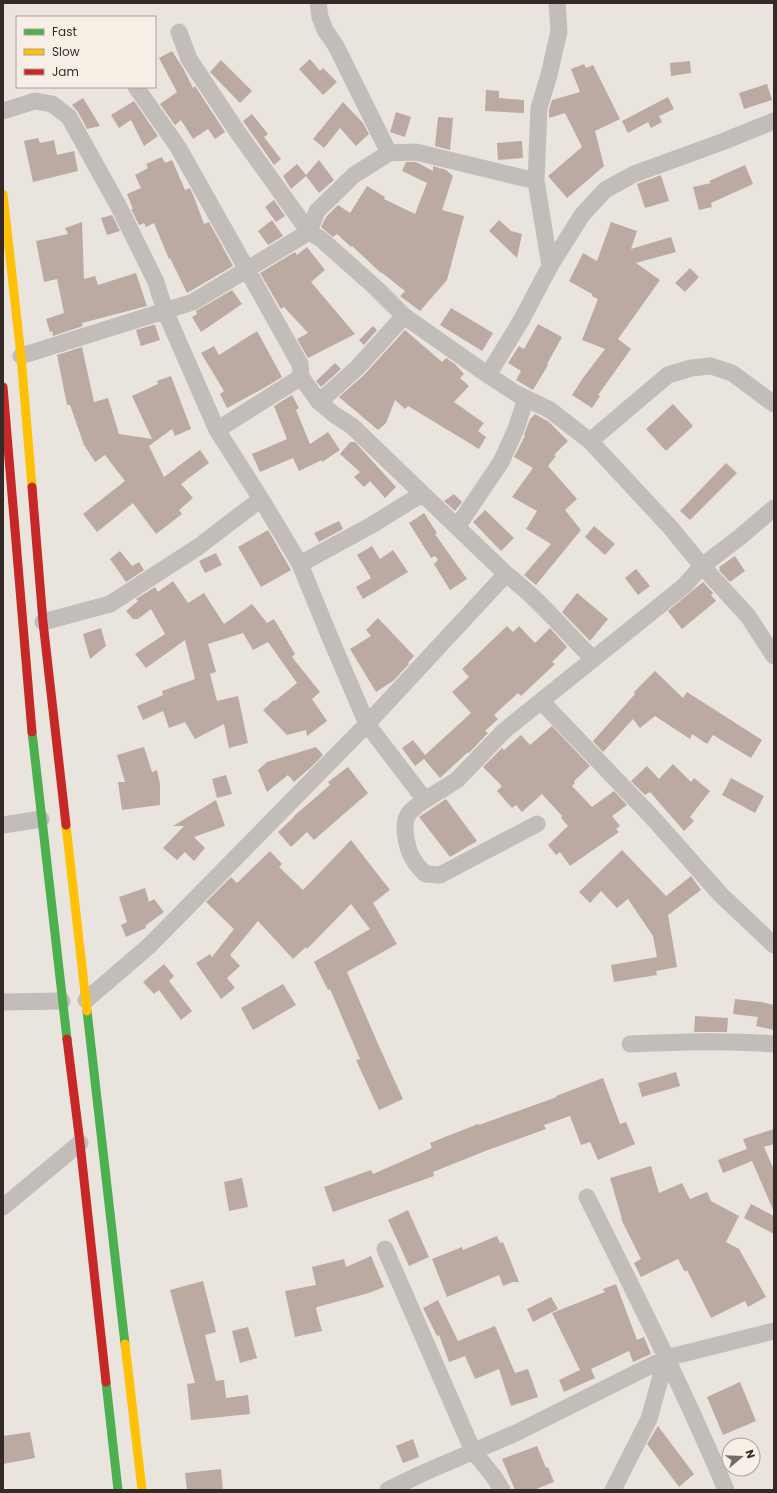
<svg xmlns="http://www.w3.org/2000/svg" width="777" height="1493" viewBox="0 0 777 1493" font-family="Poppins,sans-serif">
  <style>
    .building { fill: #bca9a2 }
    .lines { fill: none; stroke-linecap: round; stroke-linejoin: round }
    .street { stroke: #c3bdb9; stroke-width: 17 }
    .fast { stroke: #4caf50; stroke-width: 9 }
    .slow { stroke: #ffc107; stroke-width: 9 }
    .jam { stroke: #c62828; stroke-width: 9 }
  </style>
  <rect width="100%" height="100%" fill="#eae4df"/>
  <path class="building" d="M172 51 183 68 193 88 195 86 225 132 215 139 208 129 193 139 181 120 175 125 160 104 177 92 159 58Z
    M310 59 320 71 323 68 337 82 323 95 299 69Z
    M221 60 252 91 240 103 210 72Z
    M690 61 691 73 671 76 670 63Z
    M584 64 586 68 593 65 620 119 595 131 604 166 567 198 548 176 582 147 565 113 549 118V110L552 100 580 92 571 69Z
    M767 84 772 100 744 109 739 93Z
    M486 90 499 91V98L524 100V113L485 111Z
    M668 97 674 109 659 116 662 122 651 128 648 122 628 133 622 121Z
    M83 98 100 126 87 129 78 112 72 105Z
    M134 101 158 136 144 146 131 120 119 128 111 115Z
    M343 102 363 123 369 134 356 146 340 128 324 148 313 139Z
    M396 112 411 117 405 137 390 132Z
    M252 114 268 134 264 137 281 159 274 165 243 121Z
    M438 117 453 118 450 150 435 146Z
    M38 138 40 143 54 140 57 155 74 151 78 171 33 182 24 141Z
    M522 141 523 158 498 160 497 143Z
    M162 157 165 163 172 160 185 190 190 188 194 197 204 224 209 222 233 266 187 293 170 258 169 259 154 223 146 227 144 223 139 225 131 209H133L127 194 141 188 135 175 148 168 146 164Z
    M319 160 334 180 319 193 306 176 291 189 283 176 297 164 306 175Z
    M406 162H416L433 171V166L446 170 453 176 442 210 464 216 447 280 420 311 400 296 405 291 381 272V273L352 246 351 247 337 234 333 237 321 227 326 217 338 205 350 213 367 186 385 197 384 199 415 214 427 183 402 171Z
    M745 165 753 184 711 203 712 207 699 210 693 187 711 183 709 181Z
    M661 175 669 201 645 208 637 184Z
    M274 200 285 216 276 222 265 207Z
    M112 215 120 231 107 235 101 218Z
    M272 220 283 236 268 245 258 231Z
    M499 220 511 231 522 234 517 258 489 231Z
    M82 222 84 279 95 276 98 285 136 273 147 306 82 323 83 326 53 336 52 331 50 332 46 319 64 313 57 279 44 282 36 241 68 234 65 228Z
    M611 222 637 231 631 249 671 237 676 252 636 263 660 280 618 339 631 349 598 395 600 396 592 408 572 395 583 378 605 349 582 340 598 299 592 296V294L569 281 583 253 597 261Z
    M307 247 325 270 311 282 355 334 308 358 297 339 308 333 284 307 281 309 260 273 295 252 297 255Z
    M690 268 699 277 685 292 675 283Z
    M232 290 242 304 201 332 192 317 197 314 196 311Z
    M451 308 493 333 482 351 440 325Z
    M538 324 562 337 547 364 548 365 533 390 516 380 521 371 508 363 519 346 524 349Z
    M153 325H155L160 340 141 346 136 330Z
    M373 326 377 330 364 345 359 340Z
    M405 330 442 362 446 358 455 364 464 374 460 378 469 386 454 402 484 423 478 431 486 437 479 449 408 406 405 409 395 400 386 423 378 430 339 397 364 375Z
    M257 331 282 377 264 388 227 408 220 394 224 391 201 353 214 346 219 355Z
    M82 347 94 402 108 398 119 434 152 439 132 396 158 384 157 381 171 376 191 429 175 436 172 429 149 446 164 477 200 450 209 463 181 484 193 498 179 510 182 514 156 534 133 503 97 532 83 514 125 481 105 455 95 462 84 445 70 405H67L57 355Z
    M335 363 341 369 321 387 316 381Z
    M292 395 299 408 296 410 310 444 328 432 340 450 322 462V460L299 471 293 458 260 472 252 454 287 439 274 406Z
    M673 404 693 426 666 451 646 429Z
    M535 414 549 422 568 441 554 455 556 456 548 466 577 499 565 510 581 530 536 585 524 575 551 544 526 529 537 511 512 497 533 468 514 457 525 436 524 435 530 419Z
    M350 442H355L396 487 385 498 370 481 364 487 354 477 360 472 340 454Z
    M726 463 737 473 690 520 680 511Z
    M454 494 462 502 455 511 444 501Z
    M485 510 514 538 501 551 473 522Z
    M424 513 437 533 435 534 467 579 450 590 434 564 438 560 435 556 431 558 409 523Z
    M339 521 343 529 319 542 314 533Z
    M594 526 615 544 605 555 585 537Z
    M268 530 291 570 261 587 238 547Z
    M372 546 380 559 393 550 408 572 363 599 356 587 371 578 357 555Z
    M120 551 132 566 139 562 144 570 126 582 110 559Z
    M216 553 222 565 205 573 199 561Z
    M735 556 745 571 730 582 719 570 720 568 719 567Z
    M636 569 650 586 638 595 625 578Z
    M173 581 188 603 204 593 224 624 252 604 267 623 274 619 295 654 292 657 320 692 312 699 327 721 307 736 306 730 287 735 263 710 274 700 275 701 297 683 268 642 253 650 243 633 208 644 216 672 210 674 217 701 238 696 248 743 229 748 224 724 195 739 185 722 169 728 163 711 143 720 137 706 163 695 162 691 195 679 185 640 146 668 135 654 165 634 151 609 138 619H133L126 611 138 601 136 599 155 587 158 592Z
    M703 582 713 593 711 595 716 601 682 629 668 611Z
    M577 593 608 619 590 641 562 612Z
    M378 618 414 656 408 663 409 664 393 681 376 692 350 649 371 636 366 630Z
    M507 626 513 632 519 626 535 643 550 628 567 647 552 662 555 664 521 696 518 693 494 715 498 719 485 731 488 733 469 753 468 752 440 778 424 759 415 766 402 748 413 740 425 755 471 713 452 692 469 677 462 669Z
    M101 628 106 646 90 659 83 634Z
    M655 671 683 698 687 692 762 740 751 758 713 735 707 744 692 734 690 739 655 716 640 728 633 719 603 752 593 741 635 694 634 692Z
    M552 726 590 766 574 781 575 783 572 786 592 807 614 791 627 805 612 816 620 826 616 829 619 832 570 866 560 852 556 855 548 845 568 826 561 818 562 816 542 794 522 812 516 805 512 808 497 791 502 786 483 767 502 748 504 750 521 735 530 745Z
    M144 747 152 772 157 770 160 784V805L122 810 118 782H125L117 755Z
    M316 747 323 755 309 769 294 782 288 775 267 792 258 770 267 762Z
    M673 764 691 782 694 778 710 791 690 817 694 821 684 831 650 792 645 795 631 781 647 766 659 779Z
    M348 767 368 793 314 840 307 832 291 847 278 832 294 817V816L330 785 328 782Z
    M226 775 232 794 217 798 212 779Z
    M731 778 764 796 755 813 722 795Z
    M446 799 477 841 450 857 419 817Z
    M216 800 225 826 194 837 205 848 194 861 185 852 177 860 163 848 184 826H173Z
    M351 840 390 890 373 903 397 944 347 972 378 1044 403 1099 379 1110 356 1060 360 1059 330 989 328 990 314 962 370 929 351 904 307 949 306 947 293 959 258 921 230 955 240 966 227 978 235 988 221 999 196 963 210 954 212 957 234 929 206 902 231 877 237 883 270 851 282 864 279 867 303 890Z
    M622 850 666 896 691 876 701 890 668 915 677 967 656 971 657 975 614 982 611 965 657 957 653 936 628 899 617 908 601 891 590 903 579 892Z
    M145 888 149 902 154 899 164 912 145 926 146 928 126 937 121 925 127 922 119 897Z
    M164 964 174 976 169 981 192 1011 181 1020 159 990 154 994 143 982Z
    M283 984 296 1005 253 1030 241 1008Z
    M735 999 761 1002 774 1005V1030L756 1026 758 1017 733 1014Z
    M695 1016 728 1018 727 1032H694Z
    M676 1072 680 1086 642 1097 638 1083Z
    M603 1078 620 1124 626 1122 635 1144 598 1160 590 1142 581 1145 570 1116 544 1125 546 1129 488 1150 433 1172 434 1176 333 1212 324 1187 371 1170 373 1174 432 1148 430 1143 478 1124 479 1125 557 1097 556 1096Z
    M774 1129V1144L764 1147 774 1170V1212L752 1161 723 1173 718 1160 747 1149 743 1139Z
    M651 1166 659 1193 682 1183 690 1199 707 1192 711 1201 739 1216 726 1242 739 1249 766 1297 748 1307 745 1301 711 1318 687 1270 685 1272 678 1259 641 1277 634 1263 641 1259 621 1219H622L610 1178Z
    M242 1178 248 1207 229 1211 224 1182Z
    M751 1204 774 1216V1234L744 1218Z
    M408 1210 429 1257 409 1266 388 1220Z
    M497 1236 500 1243 503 1242 519 1282H513L503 1286 499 1275 447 1297 432 1259 462 1247 463 1250Z
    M371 1256 384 1287 369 1293 317 1307 316 1309 322 1331 295 1337 285 1291 316 1285 312 1267 344 1259 346 1267Z
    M203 1281 216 1332 205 1335 216 1381 224 1380 226 1398 248 1395 250 1414 191 1420 187 1384 195 1383 170 1290Z
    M616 1284 637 1340 644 1337 651 1354 633 1362 629 1351 591 1369 595 1378 564 1392 559 1380 580 1370 552 1313 605 1292 603 1289Z
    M551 1297 558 1309 533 1322 527 1309Z
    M438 1300 458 1341 495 1326 515 1373 528 1369 538 1397 511 1406 499 1369 475 1379 465 1356 449 1362 439 1335 437 1336 423 1308Z
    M248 1327 257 1358 240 1363 232 1331Z
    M740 1382 756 1421 723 1435 707 1397Z
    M658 1426 694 1474 679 1487 647 1444Z
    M30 1432 35 1458 3 1464V1436Z
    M413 1439 419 1457 403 1463 396 1446Z
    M537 1446 546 1468 548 1467 554 1482 534 1490H515L502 1459Z
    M221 1469 223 1490H187L185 1473Z"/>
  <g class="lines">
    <path class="street" d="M318 3 320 17 325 30 336 46 389 153
      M179 32 189 59 239 134 309 232 321 239 376 288 404 316 488 375 517 394 550 410 590 441 670 527 702 566 748 616 774 656
      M136 87 178 147 300 364 301 377
      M3 111 35 101 52 104 69 117 119 207 156 282 165 311 217 430 261 499 300 564 329 635 367 724 425 800C420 803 415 807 410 812 400 823 407 851 415 862 417 866 422 870 425 874L440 875 537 824
      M550 266 582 215 605 190 634 174 722 142 774 121
      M21 356 193 302 309 232 317 211 354 175 389 153 416 152 536 181
      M488 375 522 319 550 266 536 181 539 108 549 75 559 31 557 3
      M319 402 357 368 404 316
      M217 430 301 377 319 402 335 415 352 426 506 574C539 599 564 630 593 659
      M590 441 668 375 691 368 711 366 732 373 774 404
      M457 527 501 462 516 429 526 398
      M300 564 370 526 422 494
      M43 622 110 604 198 547 261 499
      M541 701 652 817 721 895 774 945
      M425 800 457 780 504 731 684 586 702 566 740 537 774 508
      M3 825 41 819
      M86 1000 149 946 367 724 506 574
      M3 1002 62 1001
      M630 1044C678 1042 726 1040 774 1044
      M587 1197C635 1293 684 1390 726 1490
      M3 1207 80 1143
      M385 1249 473 1451 494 1477 502 1490
      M388 1490 421 1474 516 1433 666 1358 774 1331
      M613 1490 649 1419 666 1358"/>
    <path class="fast" d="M32 732 67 1039
      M87 1011 125 1344
      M106 1382 118 1490"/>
    <path class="slow" d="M3 194 21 356 32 487
      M66 825 87 1011
      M125 1344 142 1490"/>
    <path class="jam" d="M3 387 32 732
      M32 487 43 622 66 825
      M67 1039 80 1143 106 1382"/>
  </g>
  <rect width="777" height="1493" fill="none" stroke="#332a27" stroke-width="8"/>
  <rect x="16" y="16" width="140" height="72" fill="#f7efe6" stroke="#a9a09a"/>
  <rect x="24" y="29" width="20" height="6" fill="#4caf50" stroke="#a9a09a"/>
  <text x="52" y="36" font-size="12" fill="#332a27">Fast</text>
  <rect x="24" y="49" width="20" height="6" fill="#ffc107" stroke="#a9a09a"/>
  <text x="52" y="56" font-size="12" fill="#332a27">Slow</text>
  <rect x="24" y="69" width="20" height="6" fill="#c62828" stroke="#a9a09a"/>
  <text x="52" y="76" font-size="12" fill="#332a27">Jam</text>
  <g transform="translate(741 1457) rotate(71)"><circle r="19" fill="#f7efe6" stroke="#a9a09a"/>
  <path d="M0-3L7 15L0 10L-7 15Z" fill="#736b67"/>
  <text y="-6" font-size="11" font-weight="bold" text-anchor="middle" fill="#332a27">N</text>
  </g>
</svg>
